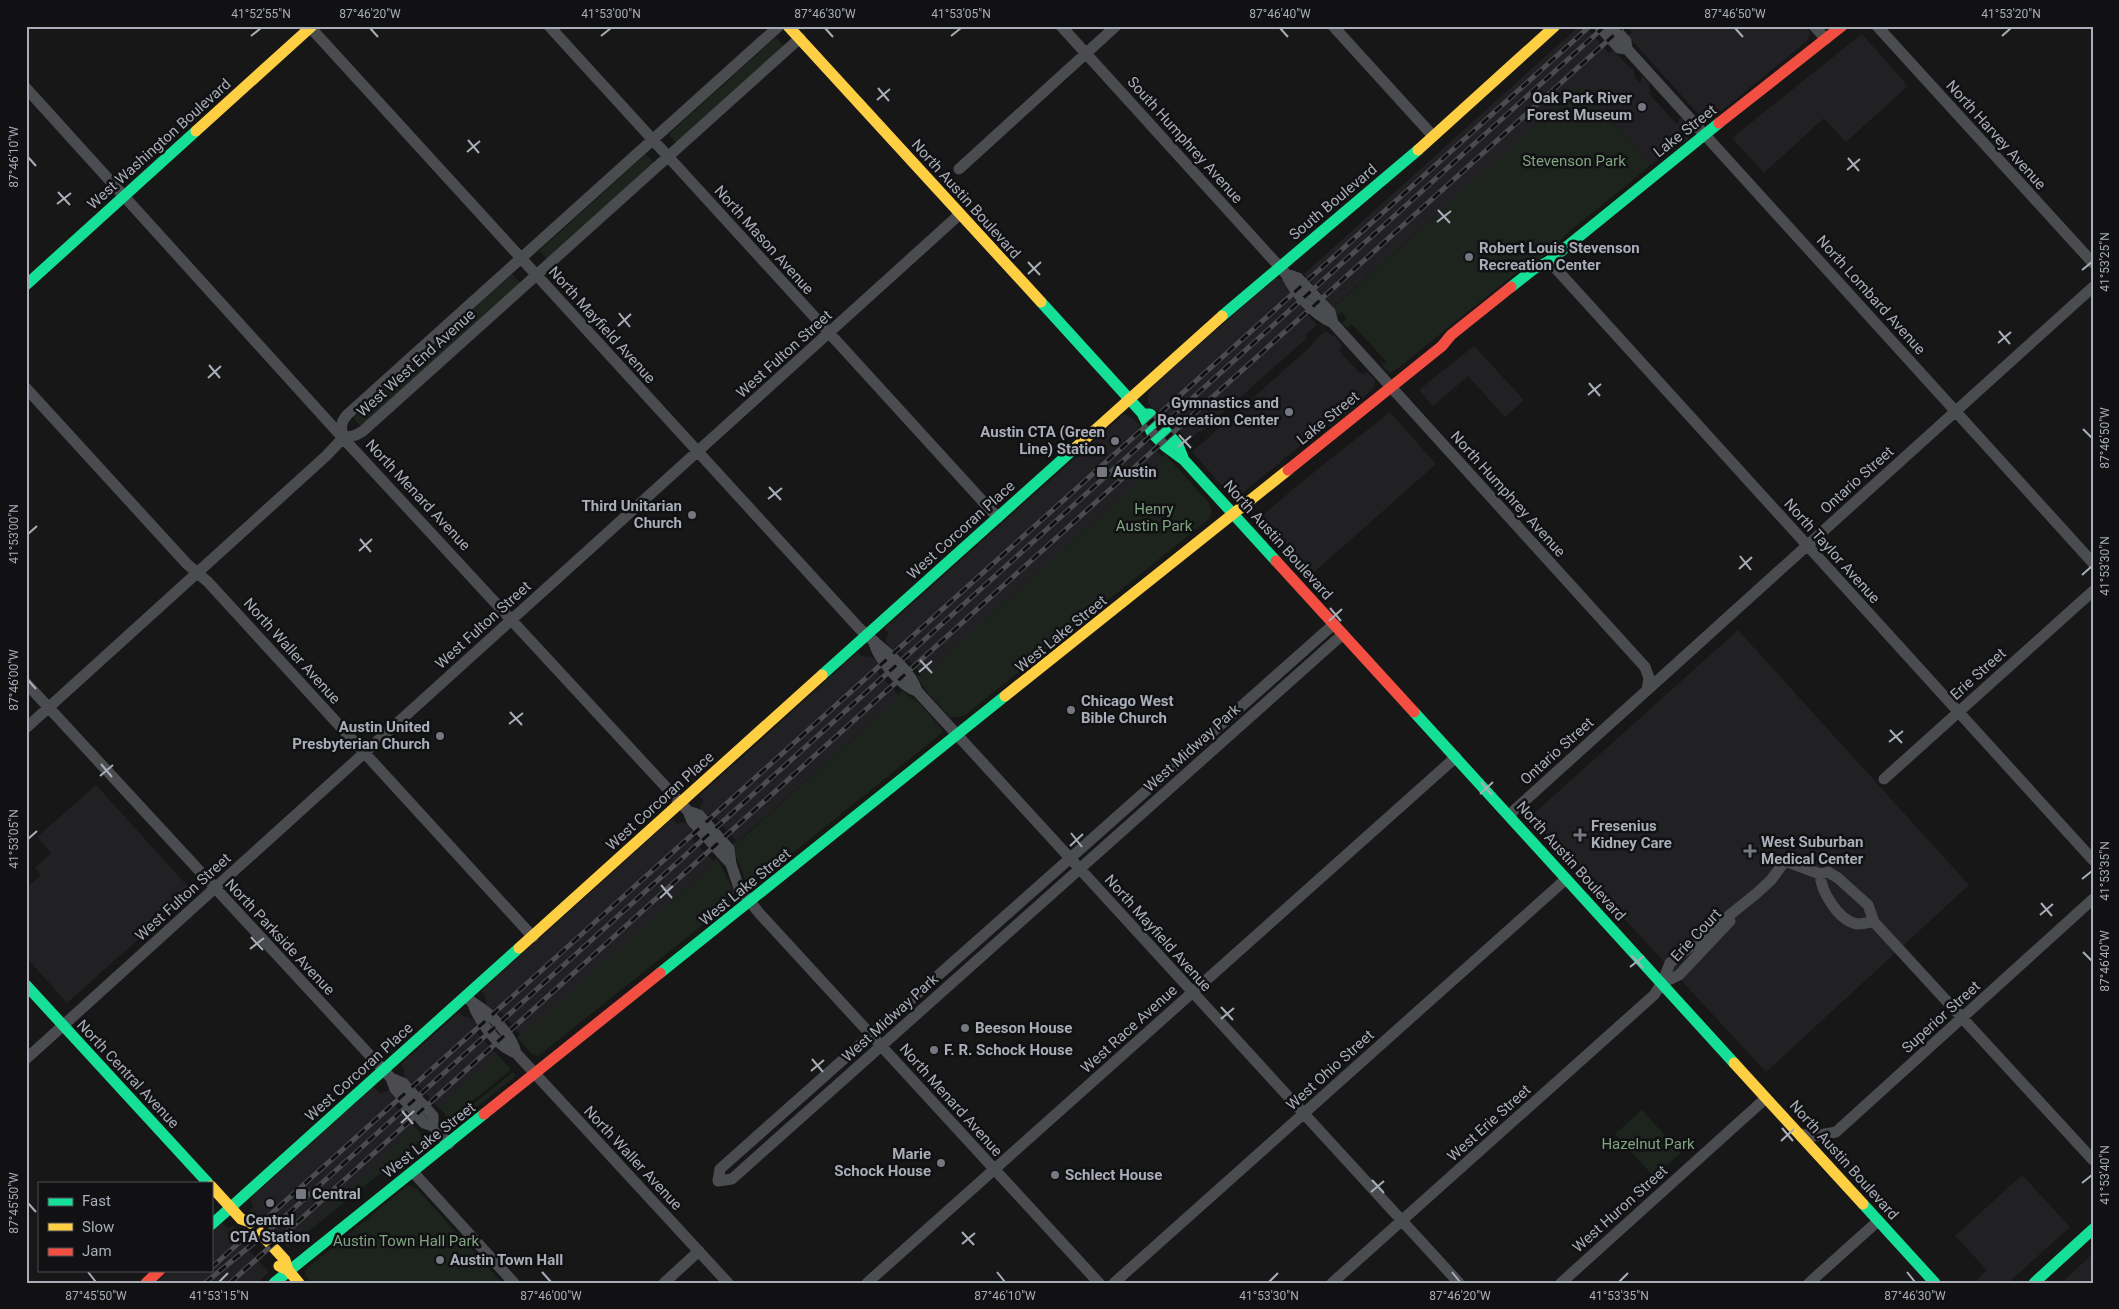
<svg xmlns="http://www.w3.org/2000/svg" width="2119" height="1309" viewBox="0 0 2119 1309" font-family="Roboto,sans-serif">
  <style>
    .built { fill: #212123 }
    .green { fill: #1d241e }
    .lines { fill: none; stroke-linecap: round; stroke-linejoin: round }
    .street { stroke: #4b4c50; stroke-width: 11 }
    .fast { stroke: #16e098; stroke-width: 11 }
    .slow { stroke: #ffcf43; stroke-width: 11 }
    .jam { stroke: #f24e42; stroke-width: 11 }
    .rail-casing { stroke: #4b4c4f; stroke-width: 5 }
    .rail { stroke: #111113; stroke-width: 3; stroke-dasharray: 9; stroke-linecap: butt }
    .ticks { fill: none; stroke: #a8adb8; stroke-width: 2 }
    .poi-dot { fill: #757880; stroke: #111113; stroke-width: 2 }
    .labels { text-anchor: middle; stroke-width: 5; stroke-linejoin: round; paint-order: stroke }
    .poi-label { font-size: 15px; font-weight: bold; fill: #a8adb8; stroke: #111113; text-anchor: start }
    .street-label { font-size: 15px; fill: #a8adb8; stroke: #111113 }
    .park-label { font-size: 15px; fill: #7fa381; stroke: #111113 }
    .neatline { fill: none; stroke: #a8adb8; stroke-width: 2 }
    .ticks-label { font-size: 12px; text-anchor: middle; fill: #a8adb8 }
  </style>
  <rect width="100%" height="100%" fill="#171717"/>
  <path class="built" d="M1579 26H1585L1609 53 1613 50 1630 68 1634 69 1635 78 1640 83 1642 76 1649 83 1650 95 1677 124 1680 117 1689 127 1690 135 1687 140 1672 149 1651 165 1604 114 1602 116 1598 112 1600 110 1579 87 1333 307 1304 274Z
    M1626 26H1806L1810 33 1808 40 1713 118 1706 120 1700 116 1628 36 1632 32Z
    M1862 34 1908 86 1846 142 1824 118 1764 173 1732 138Z
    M1275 279H1280L1284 281 1292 290 1289 293 1317 325 1305 335 1307 338 1201 432 1199 431 1188 441 1160 409 1156 412 1148 403V393L1159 380Z
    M1325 331 1337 338 1342 345 1339 351 1361 374 1368 372 1375 380 1374 387 1351 410 1337 421H1331L1240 495 1237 497 1231 496 1192 452 1311 346 1315 340Z
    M1474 346 1524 400 1505 417 1468 376 1433 406 1419 390Z
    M1390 412 1436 464 1313 573 1262 516 1298 485Z
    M1124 414 1132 418 1140 426 1137 429 1164 459 1157 470 1145 480 1143 478 923 676 896 647 892 650 886 642V638L889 633 884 629Z
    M1738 630 1969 885 1766 1072 1530 817Z
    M858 652 863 657 871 656 878 663 874 668 900 697 737 842 711 813 707 816 701 810 700 805 704 801 699 796Z
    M96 785 192 891 67 1003 26 957V888L41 875 35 868 51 853 37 837Z
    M672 819 677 824 683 822 688 825 692 830 688 834 715 863 522 1037 496 1007 492 1010 488 1007 486 1003V998L481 991Z
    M459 1012 464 1017H468L473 1020 477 1024 473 1028 511 1070 449 1119 414 1081 410 1084 406 1080 403 1073 404 1069 401 1064Z
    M373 1087 381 1094 387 1090 390 1092 395 1098 391 1101 424 1138 300 1238 298 1236 287 1247 261 1219 258 1221 249 1212 253 1206 250 1199Z
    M2022 1175 2070 1227 2008 1283H1974L1987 1270 1955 1236Z
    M222 1223 228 1228 233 1226 236 1228 242 1235 239 1239 269 1272 257 1283H156L170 1270H211V1233Z
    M2093 1253V1283H2061L2084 1262Z"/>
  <path class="green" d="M776 37 784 47 677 144 669 134Z
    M1579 86 1600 110 1598 112 1601 116 1604 114 1651 165 1565 235C1555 249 1537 263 1521 269L1397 369 1389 373 1382 365 1386 361 1352 324 1347 328 1342 323 1347 318 1342 312 1336 316 1329 308 1332 305 1334 307Z
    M646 154 655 164 548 260 539 251Z
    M512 274 521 284 362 427 353 418Z
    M1165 454 1208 502 1212 510 1210 518 964 716 951 718 928 693 917 677 921 674 923 676 1143 478 1146 480 1156 470 1154 467 1164 459 1162 457Z
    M902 691 918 702 942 729V733L753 885H747L732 845 736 841 738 842 900 697 898 694Z
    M717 858 734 892 733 901 538 1056 532 1054 517 1038 520 1035 522 1036 714 864 713 861Z
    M498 1055 511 1070 449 1119 439 1108Z
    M513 1072 516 1076 454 1125 451 1122Z
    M1642 1110 1681 1153 1654 1177 1615 1134Z
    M416 1128 424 1138 300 1238 298 1236 389 1156 387 1154Z
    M407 1186H411L417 1189 502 1283H312L305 1275 306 1269Z"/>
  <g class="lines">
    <path class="street" d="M309 26 859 628C877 646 909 665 917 691L1459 1283
      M549 26 998 518
      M1061 26 1286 274C1294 292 1314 315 1333 323L1645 667 1649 678 1647 690
      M1333 26 1433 136
      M1599 26 1619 48 1627 49
      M1612 26 1626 41 1627 49 2093 563
      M1814 26 1826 39
      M1877 26 2093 263
      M26 88 343 438 688 811 692 821 731 864
      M959 169 1116 26
      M1549 261 2093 860
      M1286 274 1298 278 1330 312 1333 323
      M26 388 187 564 208 582 533 937
      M343 437C341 427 340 422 348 414L779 26
      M343 438 356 435 363 431 800 38
      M1334 624 720 1169 718 1181 732 1179 1343 634
      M874 643C879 660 901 686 917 691
      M26 683 376 1062 391 1078 403 1083 433 1116V1126
      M26 728 326 456 343 438
      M1884 779 2093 591
      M688 811 699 815 729 849 731 864 739 888 760 914 1099 1283
      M1509 815 2093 287
      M1874 922C1869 922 1862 924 1857 924 1839 921 1821 892 1820 874L1828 872 1838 878 1868 905 1874 922 2093 1160
      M1662 983 1679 975 1730 921
      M466 997C472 1003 479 1006 485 1011 497 1021 513 1038 516 1053L728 1283
      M473 1004C479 1022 498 1047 516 1053
      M26 1059 960 214
      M391 1078 395 1089 424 1123 433 1126 449 1144
      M1800 1134 1814 1136 1836 1132 2093 899
      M413 1172 514 1283
      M664 1283 699 1251
      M867 1283 1456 757
      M1114 1283 1566 879
      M1332 1283 1654 995 1662 983 1670 963 1757 893 1771 880 1785 861 1820 874
      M1561 1283 1766 1098
      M1809 1283 1878 1221"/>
    <path class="fast" d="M26 285 196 131
      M1511 287 1534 269 1549 261 1719 123
      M1041 302 1142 413 1152 433 1165 446 1184 460 1276 561
      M1222 316 1418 150
      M1147 414H1150L1178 445 1184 460
      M822 675 1075 448
      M1414 712 1734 1063
      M660 973 1005 696
      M26 985 208 1183
      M1863 1204 1935 1283
      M211 1225 519 948
      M274 1283 484 1114
      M2034 1283 2093 1229"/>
    <path class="slow" d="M788 26 1041 302
      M196 131 312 26
      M1418 150 1555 26
      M1075 448 1222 316
      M1005 696 1288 470
      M519 948 822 675
      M1734 1063 1863 1204
      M211 1186 241 1219 250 1222 285 1260 288 1270
      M279 1266 288 1270 299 1283"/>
    <path class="jam" d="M1719 123 1842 26
      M1288 470 1442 346 1451 335 1511 287
      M1276 561 1414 712
      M484 1114 660 973
      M146 1283 160 1270"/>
    <g class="rail-casing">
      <path id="rail" d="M211 1268 1590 26
        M205 1283 271 1229 1605 26
        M230 1283 1624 26"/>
    </g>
    <use href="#rail" class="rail"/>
  </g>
  <path class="ticks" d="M370 28 378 37M825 28 833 37M1280 28 1288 37M1735 28 1743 37M251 36 261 28M601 36 611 28M951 36 961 28M2002 36 2011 28M878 88 889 101M877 100 890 89M468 140 479 153M467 152 480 141M28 157 36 166M1848 158 1859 171M1847 170 1860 159M58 192 70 205M57 204 71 193M1438 210 1450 223M1437 222 1451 211M1028 262 1040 275M2082 270 2092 262M1028 274 1041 262M619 313 630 327M618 326 631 314M1999 331 2010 344M1998 343 2011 332M209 365 220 378M208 378 221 366M1589 383 1600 396M1588 395 1601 384M2083 429 2092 438M1179 435 1191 448M1178 447 1191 436M769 487 781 500M768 499 782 488M28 534 37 526M360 539 371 552M359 551 372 539M1740 556 1751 570M1739 569 1752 557M2082 575 2092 566M1330 608 1341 621M1329 621 1342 609M920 660 932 673M919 672 932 661M28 680 36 689M510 712 522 725M509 724 523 713M1890 730 1902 743M1889 742 1903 731M101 764 112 777M100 776 113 765M1481 782 1492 795M1480 794 1493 782M1071 833 1082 847M28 839 37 831M1070 846 1083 834M2082 879 2092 871M661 885 672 898M660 898 673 886M2041 903 2052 916M2040 915 2053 904M251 937 263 950M250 949 264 938M2083 952 2092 961M1631 955 1643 968M1630 967 1644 956M1221 1007 1233 1020M1221 1019 1234 1008M812 1059 823 1072M811 1071 824 1060M402 1111 413 1124M401 1123 414 1111M1782 1128 1793 1141M1781 1141 1794 1129M1372 1180 1384 1193M2082 1183 2092 1175M1371 1192 1384 1181M28 1203 36 1212M962 1232 974 1245M962 1244 975 1233M88 1272 96 1282M542 1272 551 1282M997 1272 1005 1282M1452 1272 1460 1282M1907 1272 1915 1282M219 1282 228 1273M1269 1282 1278 1273M1619 1282 1628 1273"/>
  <g class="poi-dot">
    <circle cx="1642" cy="107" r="5"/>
    <circle cx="1469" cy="257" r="5"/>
    <circle cx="1289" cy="412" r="5"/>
    <circle cx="1115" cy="441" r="5"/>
    <rect x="1096" y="466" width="12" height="12" rx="2.5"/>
    <circle cx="692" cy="515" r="5"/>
    <circle cx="1071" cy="710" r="5"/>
    <circle cx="440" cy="736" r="5"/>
    <path d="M1577.5 827.5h5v5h5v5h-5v5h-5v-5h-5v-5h5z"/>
    <path d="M1747.5 843.5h5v5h5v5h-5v5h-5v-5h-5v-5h5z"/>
    <circle cx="965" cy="1028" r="5"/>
    <circle cx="934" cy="1050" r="5"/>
    <circle cx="941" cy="1163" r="5"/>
    <circle cx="1055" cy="1175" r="5"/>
    <rect x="295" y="1188" width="12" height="12" rx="2.5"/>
    <circle cx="270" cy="1203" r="5"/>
    <circle cx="440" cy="1260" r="5"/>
  </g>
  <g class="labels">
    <g class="poi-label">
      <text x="1632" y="103" text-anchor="end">Oak Park River<tspan x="1632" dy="17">Forest Museum</tspan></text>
      <text x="1479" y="253">Robert Louis Stevenson<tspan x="1479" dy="17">Recreation Center</tspan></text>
      <text x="1279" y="408" text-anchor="end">Gymnastics and<tspan x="1279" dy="17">Recreation Center</tspan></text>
      <text x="1105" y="437" text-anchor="end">Austin CTA (Green<tspan x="1105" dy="17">Line) Station</tspan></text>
      <text x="1113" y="477">Austin</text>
      <text x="682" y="511" text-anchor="end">Third Unitarian<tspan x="682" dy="17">Church</tspan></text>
      <text x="1081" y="706">Chicago West<tspan x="1081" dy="17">Bible Church</tspan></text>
      <text x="430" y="732" text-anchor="end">Austin United<tspan x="430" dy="17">Presbyterian Church</tspan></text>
      <text x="1591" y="831">Fresenius<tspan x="1591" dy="17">Kidney Care</tspan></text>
      <text x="1761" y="847">West Suburban<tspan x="1761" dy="17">Medical Center</tspan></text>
      <text x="975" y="1033">Beeson House</text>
      <text x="944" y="1055">F. R. Schock House</text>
      <text x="931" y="1159" text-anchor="end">Marie<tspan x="931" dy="17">Schock House</tspan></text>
      <text x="1065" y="1180">Schlect House</text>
      <text x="312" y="1199">Central</text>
      <text x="270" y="1225" text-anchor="middle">Central<tspan x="270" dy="17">CTA Station</tspan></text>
      <text x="450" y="1265">Austin Town Hall</text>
    </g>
    <g class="street-label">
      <text transform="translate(1685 131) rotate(-38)" y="5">Lake Street</text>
      <text transform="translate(1996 135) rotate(48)" y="5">North Harvey Avenue</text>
      <text transform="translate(1185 140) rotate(48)" y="5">South Humphrey Avenue</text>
      <text transform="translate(159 144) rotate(-42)" y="5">West Washington Boulevard</text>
      <text transform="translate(966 199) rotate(48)" y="5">North Austin Boulevard</text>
      <text transform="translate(1333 202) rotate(-40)" y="5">South Boulevard</text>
      <text transform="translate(764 240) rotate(48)" y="5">North Mason Avenue</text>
      <text transform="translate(1871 295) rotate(48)" y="5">North Lombard Avenue</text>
      <text transform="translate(602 325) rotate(48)" y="5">North Mayfield Avenue</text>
      <text transform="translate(784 354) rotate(-42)" y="5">West Fulton Street</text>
      <text transform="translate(416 363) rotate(-42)" y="5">West West End Avenue</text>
      <text transform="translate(1328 418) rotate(-39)" y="5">Lake Street</text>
      <text transform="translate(1857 480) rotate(-42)" y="5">Ontario Street</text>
      <text transform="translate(1508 494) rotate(48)" y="5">North Humphrey Avenue</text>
      <text transform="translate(418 495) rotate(47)" y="5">North Menard Avenue</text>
      <text transform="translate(961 530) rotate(-42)" y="5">West Corcoran Place</text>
      <text transform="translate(1278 540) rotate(48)" y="5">North Austin Boulevard</text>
      <text transform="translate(1832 551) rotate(48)" y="5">North Taylor Avenue</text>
      <text transform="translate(483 625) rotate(-42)" y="5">West Fulton Street</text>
      <text transform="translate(1061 634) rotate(-39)" y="5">West Lake Street</text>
      <text transform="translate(292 651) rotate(48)" y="5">North Waller Avenue</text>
      <text transform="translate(1978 674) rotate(-42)" y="5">Erie Street</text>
      <text transform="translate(1192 748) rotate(-42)" y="5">West Midway Park</text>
      <text transform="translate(1557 751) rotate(-42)" y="5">Ontario Street</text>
      <text transform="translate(660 801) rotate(-42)" y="5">West Corcoran Place</text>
      <text transform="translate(1571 861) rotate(48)" y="5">North Austin Boulevard</text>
      <text transform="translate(745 887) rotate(-39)" y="5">West Lake Street</text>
      <text transform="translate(183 897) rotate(-42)" y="5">West Fulton Street</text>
      <text transform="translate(1158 933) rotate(48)" y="5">North Mayfield Avenue</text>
      <text transform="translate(1696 935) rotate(-47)" y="5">Erie Court</text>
      <text transform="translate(280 937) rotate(47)" y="5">North Parkside Avenue</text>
      <text transform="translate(1941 1017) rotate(-42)" y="5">Superior Street</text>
      <text transform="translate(890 1018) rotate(-42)" y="5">West Midway Park</text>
      <text transform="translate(1129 1029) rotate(-42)" y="5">West Race Avenue</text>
      <text transform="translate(1330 1070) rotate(-42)" y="5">West Ohio Street</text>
      <text transform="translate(359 1072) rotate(-42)" y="5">West Corcoran Place</text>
      <text transform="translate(128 1074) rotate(47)" y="5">North Central Avenue</text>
      <text transform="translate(951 1100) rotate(48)" y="5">North Menard Avenue</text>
      <text transform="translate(1489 1123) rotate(-42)" y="5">West Erie Street</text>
      <text transform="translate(429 1140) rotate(-38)" y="5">West Lake Street</text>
      <text transform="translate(633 1158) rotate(47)" y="5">North Waller Avenue</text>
      <text transform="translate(1844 1160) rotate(48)" y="5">North Austin Boulevard</text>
      <text transform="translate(1620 1209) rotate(-42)" y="5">West Huron Street</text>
    </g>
    <g class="park-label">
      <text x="1574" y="166">Stevenson Park</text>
      <text x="1154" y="514">Henry<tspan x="1154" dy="17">Austin Park</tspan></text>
      <text x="1648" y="1149">Hazelnut Park</text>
      <text x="406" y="1246">Austin Town Hall Park</text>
    </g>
  </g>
  <rect width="2119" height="1309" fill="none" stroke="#111113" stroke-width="55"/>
  <rect x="38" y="1182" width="175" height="90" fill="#111113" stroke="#4d4f55"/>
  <rect x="48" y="1198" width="25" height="8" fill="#16e098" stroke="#4d4f55"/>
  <text x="82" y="1206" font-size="15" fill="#a8adb8">Fast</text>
  <rect x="48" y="1223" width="25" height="8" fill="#ffcf43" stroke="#4d4f55"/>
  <text x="82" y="1232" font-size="15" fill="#a8adb8">Slow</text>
  <rect x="48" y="1248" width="25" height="8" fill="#f24e42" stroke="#4d4f55"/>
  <text x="82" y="1256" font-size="15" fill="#a8adb8">Jam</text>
  <rect x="28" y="28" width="2064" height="1254" class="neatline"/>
  <g class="ticks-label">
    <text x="261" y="18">41°52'55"N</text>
    <text x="370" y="18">87°46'20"W</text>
    <text x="611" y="18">41°53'00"N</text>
    <text x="825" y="18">87°46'30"W</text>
    <text x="961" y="18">41°53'05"N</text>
    <text x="1280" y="18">87°46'40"W</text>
    <text x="1735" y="18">87°46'50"W</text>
    <text x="2011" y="18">41°53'20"N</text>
    <text transform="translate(14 157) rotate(-90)" y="4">87°46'10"W</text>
    <text transform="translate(2105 262) rotate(-90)" y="4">41°53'25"N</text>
    <text transform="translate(2105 438) rotate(-90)" y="4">87°46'50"W</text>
    <text transform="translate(14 534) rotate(-90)" y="4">41°53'00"N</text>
    <text transform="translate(2105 566) rotate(-90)" y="4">41°53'30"N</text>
    <text transform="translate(14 680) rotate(-90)" y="4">87°46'00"W</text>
    <text transform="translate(14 839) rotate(-90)" y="4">41°53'05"N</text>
    <text transform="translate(2105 871) rotate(-90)" y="4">41°53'35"N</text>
    <text transform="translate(2105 961) rotate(-90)" y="4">87°46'40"W</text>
    <text transform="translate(2105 1175) rotate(-90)" y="4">41°53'40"N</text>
    <text transform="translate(14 1203) rotate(-90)" y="4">87°45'50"W</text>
    <text x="96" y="1300">87°45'50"W</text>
    <text x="219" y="1300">41°53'15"N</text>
    <text x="551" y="1300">87°46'00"W</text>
    <text x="1005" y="1300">87°46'10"W</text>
    <text x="1269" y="1300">41°53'30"N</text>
    <text x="1460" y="1300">87°46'20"W</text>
    <text x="1619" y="1300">41°53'35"N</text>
    <text x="1915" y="1300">87°46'30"W</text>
  </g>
</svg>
